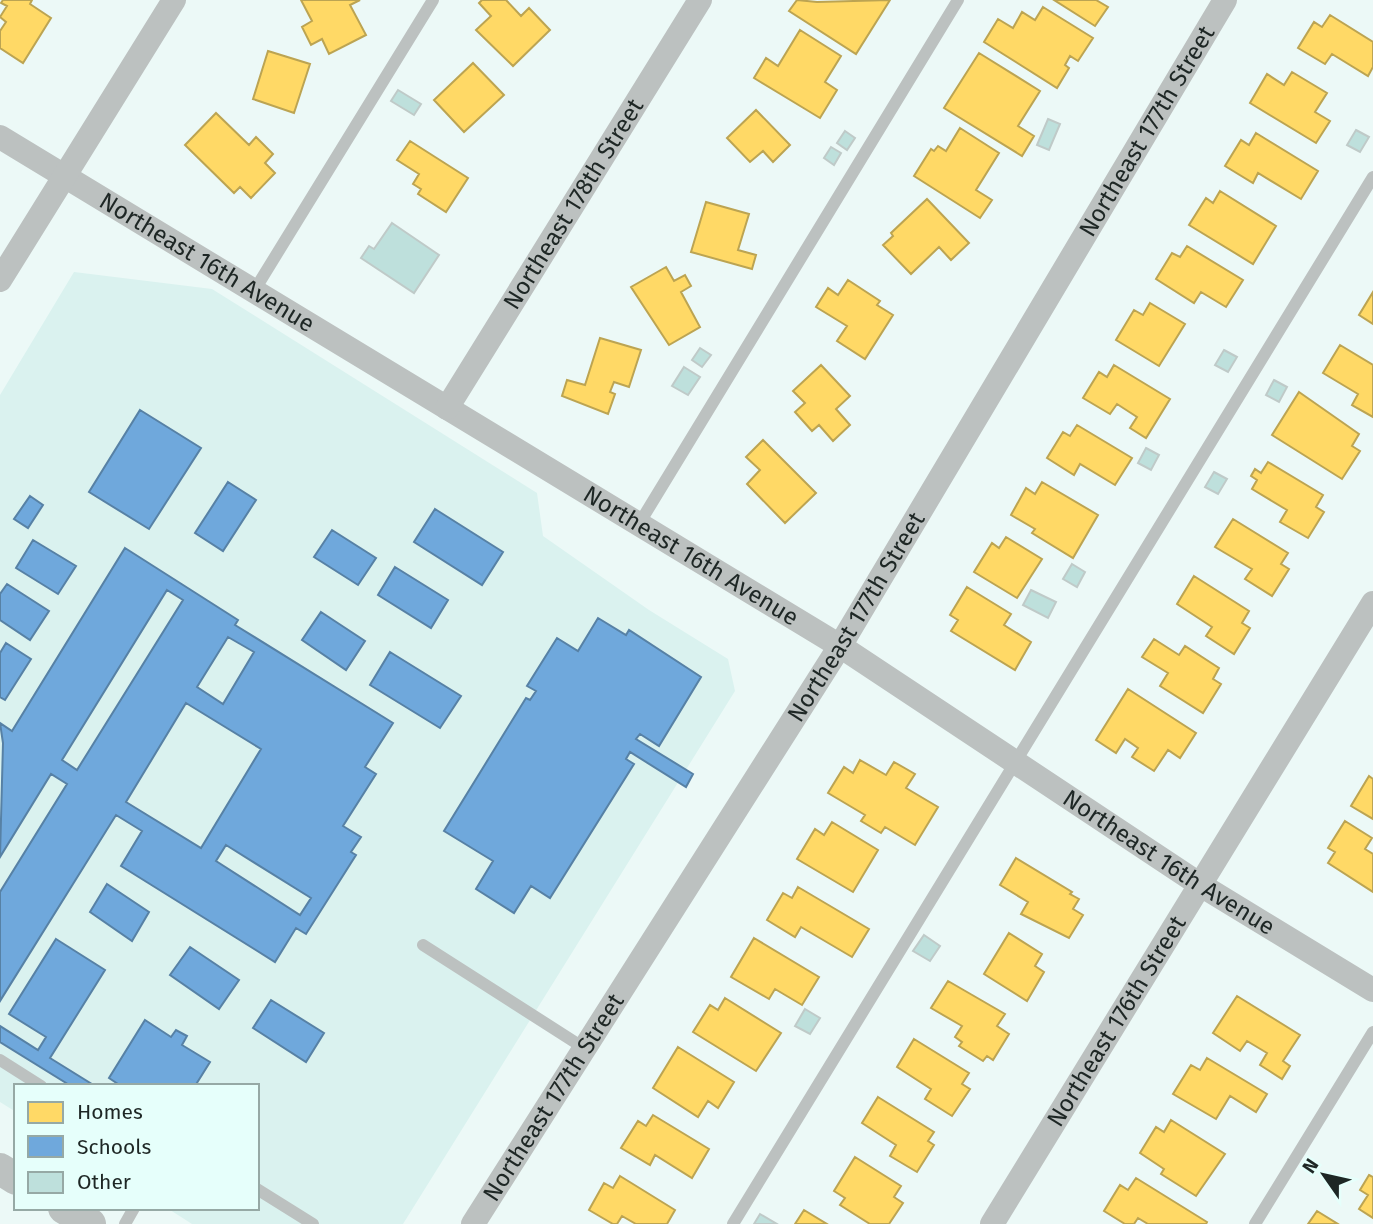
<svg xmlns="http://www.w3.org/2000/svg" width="1373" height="1224" viewBox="0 0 1373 1224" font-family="'Fira Sans',sans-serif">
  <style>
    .built { fill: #daf2ef }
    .homes { fill: #ffd966; stroke: #bca452; stroke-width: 2 }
    .schools { fill: #6fa8dc; stroke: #5781a5; stroke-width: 2; fill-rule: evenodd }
    .building { fill: #bee0dc; stroke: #bfcac8; stroke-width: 2 }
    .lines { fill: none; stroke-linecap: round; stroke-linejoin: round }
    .service { stroke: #bcc1c0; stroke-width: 12 }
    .minor { stroke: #bcc1c0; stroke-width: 24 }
    .tertiary { stroke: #bcc1c0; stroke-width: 32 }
    .labels { text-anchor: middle; stroke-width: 7; stroke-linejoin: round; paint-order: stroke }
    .street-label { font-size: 24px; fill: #1e2725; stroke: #e6fffb }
  </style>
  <rect width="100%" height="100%" fill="#ecf9f7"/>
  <path class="built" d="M74 272 212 289 537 493 543 536 649 610 728 659 735 691 403 1224H192L167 1208H257V1086H16V1112L0 1102V395Z"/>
  <path class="homes" d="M3 0H32L30 4 51 18 23 63 0 48V31L6 22 0 17 7 6 1 3Z
    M301 0H360L350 5 366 35 329 54 322 39 311 45 302 27 312 21Z
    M482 0H506L521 16 529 8 550 30 513 66 476 30 491 16 479 3Z
    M797 0 817 2 890 0 856 54 789 11Z
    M1054 0H1096L1108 7 1095 26Z
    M1043 7 1093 38 1078 61 1070 56 1065 65 1069 68 1057 88 984 42 998 19 1013 28 1022 12 1035 20Z
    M1330 15 1373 42V67L1368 76 1332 54 1325 64 1298 48 1314 22 1322 27Z
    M800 30 841 56 825 82 837 90 820 118 754 78 766 58 778 66Z
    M268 51 310 64 294 113 253 99Z
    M979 53 1040 91 1018 126 1034 136 1022 156 944 108Z
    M473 63 504 95 464 132 434 100Z
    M1292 72 1327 93 1315 112 1330 121 1316 143 1250 103 1267 74 1284 85Z
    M756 110 790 145 773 162 763 151 750 162 727 138Z
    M216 113 249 145 256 137 273 154 265 163 275 173 251 198 240 187 234 193 185 145Z
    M960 128 999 153 976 190 992 200 980 218 914 176 931 149 934 151 938 146 946 151Z
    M1256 133 1318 171 1301 199 1258 173 1253 183 1225 166 1241 140 1249 145Z
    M410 141 468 178 446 212 418 194 421 189 413 184 419 174 397 160Z
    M1220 191 1276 226 1253 264 1189 225 1206 198 1213 203Z
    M927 199 969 243 951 260 939 247 911 274 883 245 893 236 891 233Z
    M706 202 749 214 738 250 756 255 752 269 691 252Z
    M1187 246 1243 280 1226 307 1201 292 1194 303 1156 279 1172 253 1180 257Z
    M666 267 674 281 685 275 691 286 681 292 700 327 669 345 631 287Z
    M848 280 880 301 877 305 893 315 865 359 837 341 847 326 816 307 828 288 838 295Z
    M1373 292V324L1359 315Z
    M1150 303 1185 324 1159 366 1116 340 1134 310 1143 315Z
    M600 338 641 350 629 387 614 382 610 392 615 394 608 414 562 396 567 380 585 385Z
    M1340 345 1373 365V417L1352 405 1358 394 1323 373Z
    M821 365 850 396 836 409 850 425 833 441 819 425 812 431 795 412 805 403 793 391Z
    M1114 365 1170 399 1146 438 1130 428 1137 417 1117 404 1110 414 1083 398 1099 372 1107 377Z
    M1299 392 1359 434 1352 446 1360 451 1342 479 1272 435Z
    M1077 425 1132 458 1115 485 1080 464 1074 475 1047 458 1063 432 1070 436Z
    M763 440 816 493 785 523 747 484 760 470 746 457Z
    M1268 462 1323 495 1316 507 1324 512 1308 538 1280 522 1287 510 1252 489 1257 480 1251 476 1255 469 1261 473Z
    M1042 482 1098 515 1073 558 1032 533 1035 529 1011 515 1026 488 1035 494Z
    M1233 519 1288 553 1281 564 1289 569 1272 596 1245 579 1252 569 1215 547Z
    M1006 537 1042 559 1017 598 974 572 992 543 999 548Z
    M1194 576 1249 611 1242 623 1250 628 1234 654 1206 636 1212 627 1177 604Z
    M967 587 1011 614 1004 625 1031 642 1015 670 951 631 958 620 950 615Z
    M1154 639 1179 655 1185 646 1219 668 1213 679 1221 684 1203 713 1160 686 1168 673 1142 657Z
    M1128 689 1196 733 1180 758 1168 750 1154 771 1132 757 1138 748 1125 739 1116 753 1096 740Z
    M860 760 886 775 894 762 915 774 906 788 938 807 915 845 885 827 881 833 861 821 865 815 828 793 844 767 853 773Z
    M1369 776 1373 779V819L1351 806Z
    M1345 821 1372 838 1365 849 1373 854V892L1328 863 1335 852 1328 848Z
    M832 822 878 850 853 892 797 859 815 829 824 835Z
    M1016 858 1072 892 1070 894 1079 899 1073 909 1083 915 1069 938 1021 914 1028 902 1000 885Z
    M798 887 869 929 852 957 801 927 795 937 767 920 783 893 792 898Z
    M1009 933 1042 954 1035 966 1044 972 1027 1001 984 974Z
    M754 938 819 977 802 1005 775 989 769 999 731 977Z
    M948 981 1005 1014 997 1026 1009 1034 993 1060 987 1056 983 1061 959 1046 962 1042 955 1037 962 1026 931 1008Z
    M1237 996 1300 1035 1283 1061 1290 1066 1282 1079 1260 1065 1267 1053 1247 1041 1240 1051 1213 1033Z
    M725 998 781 1033 756 1071 693 1032 710 1005 718 1010Z
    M914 1039 969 1073 962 1084 970 1089 952 1116 925 1099 931 1089 897 1067Z
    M678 1047 734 1082 718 1108 708 1101 698 1117 653 1088Z
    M1207 1058 1267 1094 1256 1112 1230 1096 1216 1119 1173 1094 1191 1065 1200 1070Z
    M878 1097 934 1132 928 1141 934 1145 917 1172 890 1156 896 1145 862 1123Z
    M653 1115 709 1149 692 1178 655 1155 650 1165 621 1148 638 1121 646 1126Z
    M1171 1120 1225 1154 1196 1196 1161 1174 1164 1169 1140 1153 1156 1127 1164 1132Z
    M855 1157 901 1186 894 1197 903 1203 889 1224H870L840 1205 845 1198 834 1191Z
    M1369 1175 1373 1177V1218L1359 1209 1368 1195 1360 1190Z
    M620 1176 675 1210 667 1224H636L622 1216 617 1224H613L589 1210 604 1183 613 1188Z
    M1136 1178 1207 1222 1206 1224H1148L1138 1218 1134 1224H1125L1104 1211 1120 1185 1128 1190Z
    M804 1210 827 1224H795Z
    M1317 1211 1338 1224H1308Z"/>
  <path class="schools" d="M140 410 201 448 149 529 89 492Z
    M228 482 256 500 223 551 195 533Z
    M30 496 43 505 28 528 14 519Z
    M435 509 503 552 482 585 414 542Z
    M332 530 376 558 358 585 314 557Z
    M33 540 76 566 58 594 16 568Z
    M125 548 238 620 235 625 393 723 365 767 376 774 343 826 361 837 351 852 356 855 306 934 296 928 275 962 121 866 142 831 116 815 0 1001V892L67 784 51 774 0 857 3 743 0 723 12 731ZM167 590 183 600 77 770 62 760ZM228 637 254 652 223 704 197 687ZM186 703 261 749 201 848 126 802ZM226 845 311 898 300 915 216 861Z
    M395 567 448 600 431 628 378 595Z
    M7 584 49 611 30 640 0 620V594Z
    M321 612 365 641 346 670 302 640Z
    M598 618 626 635 629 630 701 677 659 746 640 734 636 739 693 774 686 787 630 752 626 759 634 764 550 898 531 886 514 913 476 889 493 861 444 831 526 698 530 700 536 691 527 686 557 638 578 651Z
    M6 643 31 659 5 700 0 697V653Z
    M390 652 461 696 440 728 370 685Z
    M107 884 149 912 132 941 90 912Z
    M56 939 105 970 50 1058 95 1086H71L0 1042V1026L38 1050 46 1037 9 1014Z
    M190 947 239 980 219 1009 170 975Z
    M271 1000 324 1033 306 1062 253 1028Z
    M145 1020 171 1037 176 1030 187 1036 182 1045 210 1062 195 1086H121L109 1078Z"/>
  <path class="building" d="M398 90 421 104 414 115 391 101Z
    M1048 119 1060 124 1049 150 1037 145Z
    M1356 130 1369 137 1360 152 1347 145Z
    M845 131 855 138 847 150 837 143Z
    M831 147 841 153 834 165 824 158Z
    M392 223 439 255 414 293 361 258 369 246 374 249Z
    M700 348 711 355 702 367 692 360Z
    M1224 350 1237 357 1228 372 1215 365Z
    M684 367 700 377 688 395 672 386Z
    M1274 380 1287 387 1279 402 1266 395Z
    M1146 448 1159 455 1151 470 1138 463Z
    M1214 472 1227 479 1218 494 1205 487Z
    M1072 564 1085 572 1077 587 1063 579Z
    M1031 590 1056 602 1048 618 1023 605Z
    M924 935 940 946 930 961 913 951Z
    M805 1009 820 1018 810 1034 795 1026Z
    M760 1214 777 1224H754Z"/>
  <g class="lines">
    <path class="service" d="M254 291 433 0
      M639 524 958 0
      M423 945 584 1048
      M0 1060 41 1086
      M257 1189 313 1224
      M125 1224 134 1208
      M733 1224 1373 177
      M1255 1224 1373 1032"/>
    <g class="minor">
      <path id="s1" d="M0 137 840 646 1199 884 1373 990"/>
      <path d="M0 280 174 0"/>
      <path id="s2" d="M447 408 700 0"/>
      <path id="s3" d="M473 1224 840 646 1225 0"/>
      <path id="s4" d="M992 1224 1373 603"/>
    </g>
    <path class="tertiary" d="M0 1169 16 1179
      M64 1208 90 1224"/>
  </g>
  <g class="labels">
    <g class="street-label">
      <text dy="8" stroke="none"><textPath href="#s3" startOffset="1284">Northeast 177th Street</textPath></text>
      <text dy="8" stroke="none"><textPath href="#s2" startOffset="240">Northeast 178th Street</textPath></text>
      <text dy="8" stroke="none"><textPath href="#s1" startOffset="242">Northeast 16th Avenue</textPath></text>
      <text dy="8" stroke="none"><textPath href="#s1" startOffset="808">Northeast 16th Avenue</textPath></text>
      <text dy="8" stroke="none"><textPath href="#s3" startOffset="718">Northeast 177th Street</textPath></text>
      <text dy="8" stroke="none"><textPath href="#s1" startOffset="1376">Northeast 16th Avenue</textPath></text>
      <text dy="8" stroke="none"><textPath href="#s4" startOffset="238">Northeast 176th Street</textPath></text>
      <text dy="8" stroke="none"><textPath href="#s3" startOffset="150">Northeast 177th Street</textPath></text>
    </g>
  </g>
  <rect x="14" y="1084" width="245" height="126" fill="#e6fffb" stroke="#96a9a5" stroke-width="2"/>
  <rect x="28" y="1102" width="35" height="21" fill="#ffd966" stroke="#96a9a5" stroke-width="2"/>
  <text x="77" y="1119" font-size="21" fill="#1e2725">Homes</text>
  <rect x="28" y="1136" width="35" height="21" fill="#6fa8dc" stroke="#96a9a5" stroke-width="2"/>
  <text x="77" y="1154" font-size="21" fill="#1e2725">Schools</text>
  <rect x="28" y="1172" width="35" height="21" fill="#bee0dc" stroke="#96a9a5" stroke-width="2"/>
  <text x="77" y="1189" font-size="21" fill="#1e2725">Other</text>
  <g transform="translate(1324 1175) rotate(304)" stroke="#e6fffb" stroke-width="5" paint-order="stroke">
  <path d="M0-5L12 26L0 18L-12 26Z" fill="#1e2725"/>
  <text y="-10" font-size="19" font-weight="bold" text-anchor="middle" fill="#1e2725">N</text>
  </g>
</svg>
